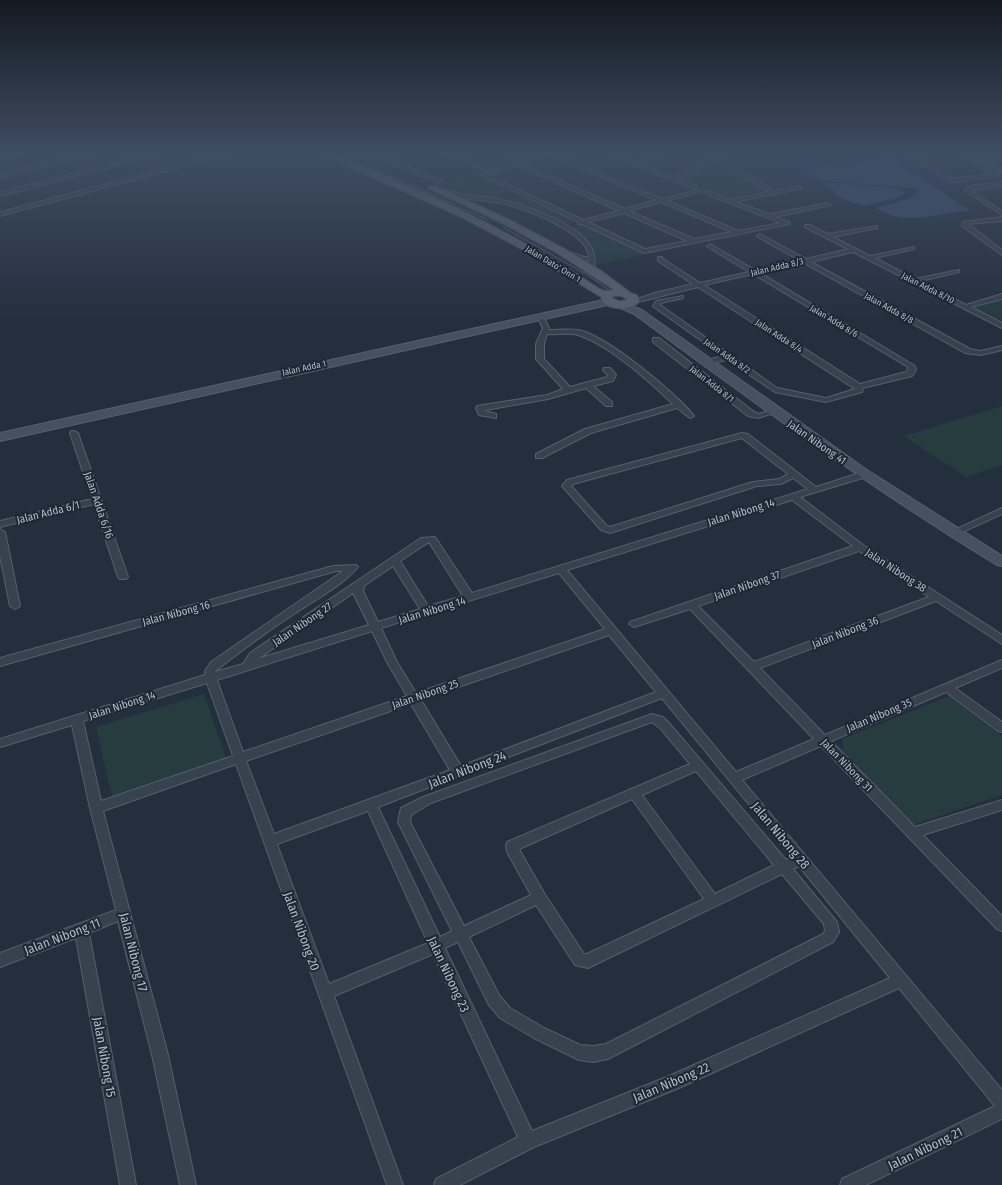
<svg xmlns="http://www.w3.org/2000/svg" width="1002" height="1185" viewBox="0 0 1002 1185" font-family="'Fira Sans Condensed',sans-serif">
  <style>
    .green { fill: #263c3f }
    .water { fill: #394c67 }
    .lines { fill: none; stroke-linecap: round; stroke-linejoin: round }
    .stream-far1 { stroke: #394c67; stroke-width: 1.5 }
    .stream { stroke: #394c67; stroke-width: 2 }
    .street-casing { stroke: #565f6c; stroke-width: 2 }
    .secondary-casing { stroke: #565f6c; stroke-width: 2 }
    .primary-casing { stroke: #414a57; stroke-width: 2 }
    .street { fill: #38414e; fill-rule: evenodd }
    .secondary { fill: #465061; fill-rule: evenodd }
    .primary { fill: #56606e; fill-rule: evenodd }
    .labels { text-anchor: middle; stroke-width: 4; stroke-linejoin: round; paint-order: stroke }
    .far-street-label { font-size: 9px; fill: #b4bcc9; stroke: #1d2633 }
    .street-label { font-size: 11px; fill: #b4bcc9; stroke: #1d2633 }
    .near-street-label { font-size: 13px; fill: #b4bcc9; stroke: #1d2633 }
  </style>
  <rect width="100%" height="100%" fill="#242f3e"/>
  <path class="green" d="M714 159 717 160 768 192 731 199 710 192 706 187 694 185 677 179 700 167 713 170 720 166 708 163Z
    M474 174 511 191 498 195 507 199 521 196 575 222 564 224 533 209 504 201 464 198 434 184Z
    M578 225H584L646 254 596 265C598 242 586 242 572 228Z
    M1002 300V321L974 307Z
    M1002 406V465L966 477 904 436Z
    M204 694 226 758 112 796 96 727Z
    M949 696 1002 736V795L913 825 843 751 842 739Z"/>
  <path class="water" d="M892 158 969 210C940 214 902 226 876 208L911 198 919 191 915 188 819 180 804 169Z
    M821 182 889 187 898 189 905 193 899 197 864 206 835 196V191Z"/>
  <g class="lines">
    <path class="stream-far1" d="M336 154 421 189 488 220
      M503 227 584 273"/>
    <path class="stream" d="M583 272 612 292"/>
    <g class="street-casing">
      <path id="street" d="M14 154H22L0 160V158Z
        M85 154H93L0 178V174Z
        M153 154H161L0 196V192Z
        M221 154H229L0 216V212Z
        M370 154 380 156 394 154 385 157 443 181 438 182 380 159 359 158 357 157 359 156H373Z
        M444 154C461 154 477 170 494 165L497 167 486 171Z
        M509 154H515L523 158 519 159Z
        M540 154H547L521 164 625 209 656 200 548 154H554L662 199 698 190V192L667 201 739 231 781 223 701 192V190H705L730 200 768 192 716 159 677 179 696 186 697 187 694 189 608 154H615L638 163 659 154H665L643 165 672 177 713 157 710 154H715L774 191 799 186 802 188 736 202 769 214 828 203 831 205 775 217 789 222V224L644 253 582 224H578V222L480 175ZM517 165 619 211 583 220 488 175ZM661 202 732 232 694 239 629 211ZM624 213 687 241 645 249 588 222Z
        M905 154H911L952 178 992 175 959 154H965L1000 176 951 182Z
        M989 154H995L1002 158V161Z
        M1002 182V186L971 191 1002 211V215L965 191 970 186Z
        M450 191C466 196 482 196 498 199 525 205 603 230 594 265L599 272 594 273 588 265 589 260 583 261 565 254V252L567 251 584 257H589C587 230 522 208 500 203 485 200 469 200 454 196L448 194V192Z
        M1002 217V221L968 224 1002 250V255L962 226 963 222Z
        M805 225H809L828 234 877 226V228L833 237 870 256 914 247V249L875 258 915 279 959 270V272L920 281 966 305 1002 294V299L971 307 1002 323V328L853 252 811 262 970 349 981 351 1002 346V350L981 355 965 353 804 263 760 273 915 366 916 370 912 376 863 388 862 392 826 402 775 392 727 360 704 365V361L723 356 654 307 653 306 656 301 683 296V298L661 303 660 305 777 388 826 398 855 389 698 287 634 303 631 301 655 293 693 284 658 261V257H662L663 259 700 283 749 272 708 247 707 246 710 244 755 270 799 260 758 237 757 236 760 234 806 259 848 249 805 227ZM753 274 908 367V370L906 372 860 384 704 285Z
        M540 314 543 316 550 330C559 330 569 329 578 330 605 334 677 394 694 416L690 418 677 408 591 433 542 458H536V454L585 429 673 404C650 382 608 344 578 335 569 332 557 335 547 334L544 344V359L570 387 607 377 608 375 603 370 604 368H610L616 375 613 381 593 386 612 402V406H606L586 388 548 399 485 410V411L496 414V418L479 415 476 408 477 406 547 395 563 389 536 359V344L543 328 537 316Z
        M653 338H659L754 412 758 414 773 410 777 412 758 418 748 416 653 342Z
        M71 431H74L78 433 128 577 126 579H120L118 577 94 504 0 527V521L92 499 70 433Z
        M742 433 748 434 816 487 860 473H866L867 475 866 477 800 497 863 545 1002 635V644L936 601 760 668 825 735 1002 660V668L955 688 1002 722V732L998 731 946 692 831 741 915 827 1002 800V810L923 835 1002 916V931L997 929 821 746 742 780 1002 1090V1119L866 1185H840L842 1179 995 1106 899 988 679 1088 534 1147 460 1185H434L436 1179 518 1137 433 954 334 996 403 1185H387L236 764 103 811 168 1055 196 1185H180L152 1055 118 921 89 933 136 1185H120L76 938 0 967V953L116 910 90 808 72 725 0 747V739L205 675V671L211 662 343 571H336L0 666V658L333 566 356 565 358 567C345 584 310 603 291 616 266 632 243 650 219 668L215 672 243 664 250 653 421 538 435 537 472 593 808 489 793 478 781 484 757 486 610 533 601 530 562 486 567 480ZM742 438 788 474 779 479 753 482 610 527 607 526 571 486 573 484ZM792 500 853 546 630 622 629 624 634 627 690 609 814 739 736 772 567 570ZM429 542 463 596 428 606 400 561ZM859 551 929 597 754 662 698 606ZM393 566 420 609 378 622 363 591 365 585ZM559 573 605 629 416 693 397 662 381 628ZM353 593 369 625 257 659H258ZM372 631 387 662 407 696 243 752 217 680ZM609 635 656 692 461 766 421 700ZM207 683 233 756 101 801 83 721ZM662 698 792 857 786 860 669 723 663 717 652 714 423 797 401 808 398 822 452 931 440 937 378 807ZM411 704 450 770 274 834 246 761ZM652 722 661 729 690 764 507 842 506 846 507 852 531 895 464 926 410 822 411 815 431 803ZM696 771 774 865 715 894 642 795ZM632 799 704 899 587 954H584L544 893 519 849ZM368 811 428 943 329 984 277 844ZM799 866 890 978 669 1076 532 1131 445 948 458 942 489 1005 500 1018 534 1038 579 1060 593 1062 608 1059 833 942 839 932 837 922 793 869ZM782 874 824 924 825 931 823 934 606 1044 593 1046 580 1045 544 1028 510 1008 499 995 469 937 536 905 575 965 588 968Z
        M1002 508V514L956 535 953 536 948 533Z
        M0 529 5 532 20 606 15 609 10 606 0 556Z"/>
    </g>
    <g class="secondary-casing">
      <path id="secondary" d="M968 154H977L1002 169V174Z
        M608 299 612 300 613 302 612 304 0 441V433Z
        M622 302 642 310 867 470 1002 556V566L997 565C871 488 753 402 634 314L618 307 617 305 618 303Z"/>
    </g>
    <g class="primary-casing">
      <path id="primary" d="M320 154H332C426 191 516 233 600 289L606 291 614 290 557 253 502 223 428 188 430 186H436L508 219 565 249 600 270 631 293 637 295 640 301C632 311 603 312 601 297L529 253 461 217ZM614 296H621L628 300 619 301 612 298Z"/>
    </g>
    <use href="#street" class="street"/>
    <use href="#secondary" class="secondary"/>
    <use href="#primary" class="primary"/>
  </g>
  <linearGradient id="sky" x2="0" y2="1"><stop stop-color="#141a22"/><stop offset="0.48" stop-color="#3f4d63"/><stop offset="1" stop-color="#3f4d63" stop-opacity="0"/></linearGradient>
  <rect width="1002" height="320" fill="url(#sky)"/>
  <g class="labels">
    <g class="far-street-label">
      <text transform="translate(553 264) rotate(31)" y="3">Jalan Dato' Onn 1</text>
      <text transform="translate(777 267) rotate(-13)" y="3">Jalan Adda 8/3</text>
      <text transform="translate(928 288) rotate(27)" y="3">Jalan Adda 8/10</text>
      <text transform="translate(889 308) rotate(29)" y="3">Jalan Adda 8/8</text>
      <text transform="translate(834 321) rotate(31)" y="3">Jalan Adda 8/6</text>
      <text transform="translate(779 336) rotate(33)" y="3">Jalan Adda 8/4</text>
      <text transform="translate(727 356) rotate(35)" y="3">Jalan Adda 8/2</text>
      <text transform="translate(304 368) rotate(-12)" y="3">Jalan Adda 1</text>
      <text transform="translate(712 384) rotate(38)" y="3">Jalan Adda 8/1</text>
    </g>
    <g class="street-label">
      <text transform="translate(817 442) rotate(35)" y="4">Jalan Nibong 41</text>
      <text transform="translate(99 505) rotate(71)" y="4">Jalan Adda 6/16</text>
      <text transform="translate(48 512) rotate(-14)" y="4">Jalan Adda 6/1</text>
      <text transform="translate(741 512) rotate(-17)" y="4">Jalan Nibong 14</text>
      <text transform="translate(896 570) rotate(33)" y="4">Jalan Nibong 38</text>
      <text transform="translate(747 585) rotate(-19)" y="4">Jalan Nibong 37</text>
      <text transform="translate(432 610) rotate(-17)" y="4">Jalan Nibong 14</text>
      <text transform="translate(176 613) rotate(-15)" y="4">Jalan Nibong 16</text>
      <text transform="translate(302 624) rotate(-34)" y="4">Jalan Nibong 27</text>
      <text transform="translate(845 632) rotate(-21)" y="4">Jalan Nibong 36</text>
      <text transform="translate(425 694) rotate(-19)" y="4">Jalan Nibong 25</text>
      <text transform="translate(122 705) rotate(-18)" y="4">Jalan Nibong 14</text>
      <text transform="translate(879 715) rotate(-23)" y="4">Jalan Nibong 35</text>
      <text transform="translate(847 765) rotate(46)" y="4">Jalan Nibong 31</text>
    </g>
    <g class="near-street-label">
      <text transform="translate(467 769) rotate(-21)" y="5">Jalan Nibong 24</text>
      <text transform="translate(781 835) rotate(50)" y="5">Jalan Nibong 28</text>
      <text transform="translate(302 931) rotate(70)" y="5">Jalan Nibong 20</text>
      <text transform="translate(62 936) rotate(-21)" y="5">Jalan Nibong 11</text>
      <text transform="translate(134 952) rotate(76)" y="5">Jalan Nibong 17</text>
      <text transform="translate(449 974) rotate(65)" y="5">Jalan Nibong 23</text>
      <text transform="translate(105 1057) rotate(80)" y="5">Jalan Nibong 15</text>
      <text transform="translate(671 1082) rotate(-23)" y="5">Jalan Nibong 22</text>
      <text transform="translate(925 1148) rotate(-26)" y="5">Jalan Nibong 21</text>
    </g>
  </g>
</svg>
